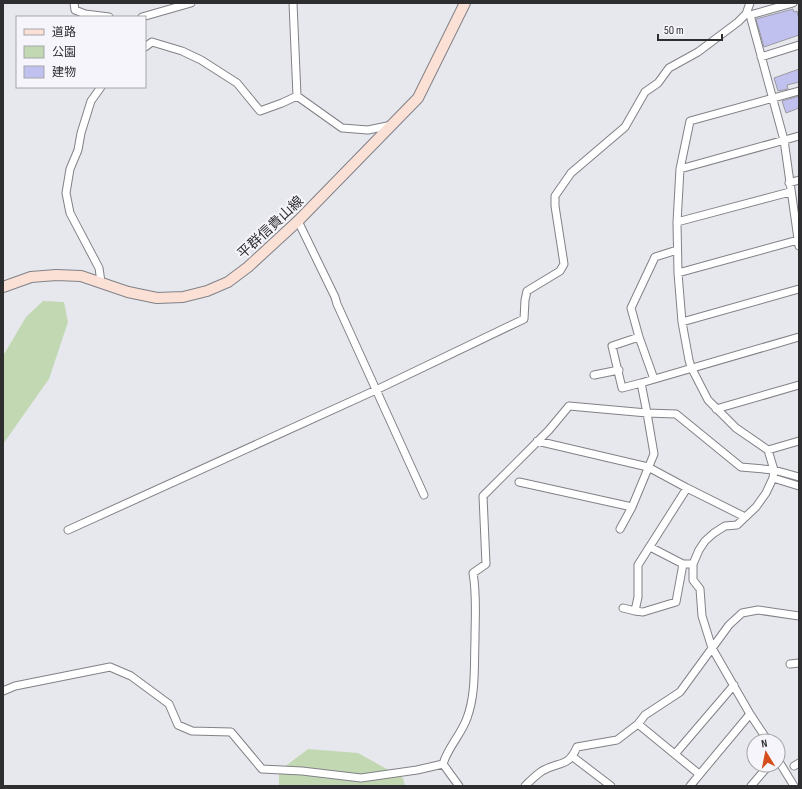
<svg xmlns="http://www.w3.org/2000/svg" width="802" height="789" viewBox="0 0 802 789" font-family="'Sofia Sans Condensed','Noto Sans JP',sans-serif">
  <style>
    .green { fill: #c2d8b3 }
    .building { fill: #c1c1ef; stroke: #99999f }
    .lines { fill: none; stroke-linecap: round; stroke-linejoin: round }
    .minor-casing { stroke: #818187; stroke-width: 9 }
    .secondary-casing { stroke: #818187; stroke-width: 12 }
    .minor { stroke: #fff; stroke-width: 7 }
    .secondary { stroke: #fbe0d6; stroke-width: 10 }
    .labels { text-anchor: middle; stroke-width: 4; stroke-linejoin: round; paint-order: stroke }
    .street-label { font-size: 14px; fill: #2e2e30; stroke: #f5f5fb }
  </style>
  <rect width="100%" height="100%" fill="#e7e8ee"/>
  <path class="green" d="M43 301 64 302 68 322 49 379 3 444V356L26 317Z
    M308 749 358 753 403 778 405 786H279V771Z"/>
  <path class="building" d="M793 9 794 12 797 11 799 20V35L764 47 756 19Z
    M799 69V82L787 85 788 89 778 91 774 78Z
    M799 96V108L786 113 782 101Z"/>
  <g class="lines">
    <g class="minor-casing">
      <path id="minor" d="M74 3 75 10 85 14 109 17
        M293 3 297 96
        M746 14 750 15 793 3
        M750 15 784 140 799 246
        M142 17 191 3
        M145 47 152 42 182 51 201 60 237 83 260 111 282 103 297 96
        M761 57 799 45
        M101 87 91 101 81 133 78 150 70 169 66 193 70 213 99 268 101 282
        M297 96 342 128 368 130 392 125
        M680 169 799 136
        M789 183 799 180
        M298 221 335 297 337 304 424 495
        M677 222 790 192
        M678 273 798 240
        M682 322 799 289
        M639 337 612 346 622 388 641 383
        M594 375 619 370
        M654 379 639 337 631 308 655 257 677 250
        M716 409 799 385
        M537 441 648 467 687 488 745 517
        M768 450 799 441
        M773 478 799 486
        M519 482 632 507
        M620 529 632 507 654 454 647 413 641 383 799 337
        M68 530 376 390 524 319 525 300 527 291 560 271 564 264 555 206V196L571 173 625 127 645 92 658 83 669 68 698 52 738 22 746 14 750 3
        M650 547 683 564H693
        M683 564 676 602 643 612 635 611 638 597V565L687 488
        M623 608 635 611
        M790 664 799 663
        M3 691 15 686 110 667 131 676 169 704 178 725 192 731 231 732 262 769 302 771 361 778 417 770 443 764
        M638 724 699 774
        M768 741 750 714 712 648 702 616 700 589 693 580V564L699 550 705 541 714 533 725 526 737 525 756 507 766 493 773 478 774 470 768 450 736 428 708 400 691 367 689 360 682 322 678 273 677 222 680 169 690 121 799 91
        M675 754 734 685
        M573 757 611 786
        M778 760 794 786
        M443 764C448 747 461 735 467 718 476 694 474 666 475 640 475 617 477 595 473 573L486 564 483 496 549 430 569 406 647 413 676 414 741 467 774 470 799 477
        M443 764 459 786
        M794 766 799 763
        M525 786C530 781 536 775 542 771 559 761 568 768 577 747L617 740 638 724 645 715 680 692 729 625 742 613 758 610 799 616
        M690 786 750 714
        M751 786 769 765"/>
    </g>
    <g class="secondary-casing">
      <path id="secondary" d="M3 287 31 277 56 275 81 276 128 292 157 298 183 297 207 291 228 282 248 267 298 221 418 98 465 3"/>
    </g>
    <use href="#minor" class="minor"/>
    <use href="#secondary" class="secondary"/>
  </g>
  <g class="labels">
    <g class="street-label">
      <text transform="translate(270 227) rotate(-43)" y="5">平群信貴山線</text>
    </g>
  </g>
  <rect width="802" height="789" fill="none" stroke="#2e2e30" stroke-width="8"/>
  <rect x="16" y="16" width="130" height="72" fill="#f5f5fb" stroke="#a5a5aa"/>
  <rect x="24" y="29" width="20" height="6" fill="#fbe0d6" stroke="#a5a5aa"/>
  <text x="52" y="36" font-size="12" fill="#2e2e30">道路</text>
  <rect x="24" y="46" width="20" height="12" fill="#c2d8b3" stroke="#a5a5aa"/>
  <text x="52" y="56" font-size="12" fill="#2e2e30">公園</text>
  <rect x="24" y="66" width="20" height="12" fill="#c1c1ef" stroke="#a5a5aa"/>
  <text x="52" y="76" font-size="12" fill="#2e2e30">建物</text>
  <g transform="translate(766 753) rotate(350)"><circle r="19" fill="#f5f5fb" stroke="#a5a5aa"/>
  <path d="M0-3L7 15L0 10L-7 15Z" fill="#d44d1b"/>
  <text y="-6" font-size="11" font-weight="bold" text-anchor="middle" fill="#2e2e30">N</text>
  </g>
  <path d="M658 34v6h64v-6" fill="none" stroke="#2e2e30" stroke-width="2"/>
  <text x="664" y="34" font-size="12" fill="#2e2e30" stroke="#f5f5fb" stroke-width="3" paint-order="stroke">50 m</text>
</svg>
